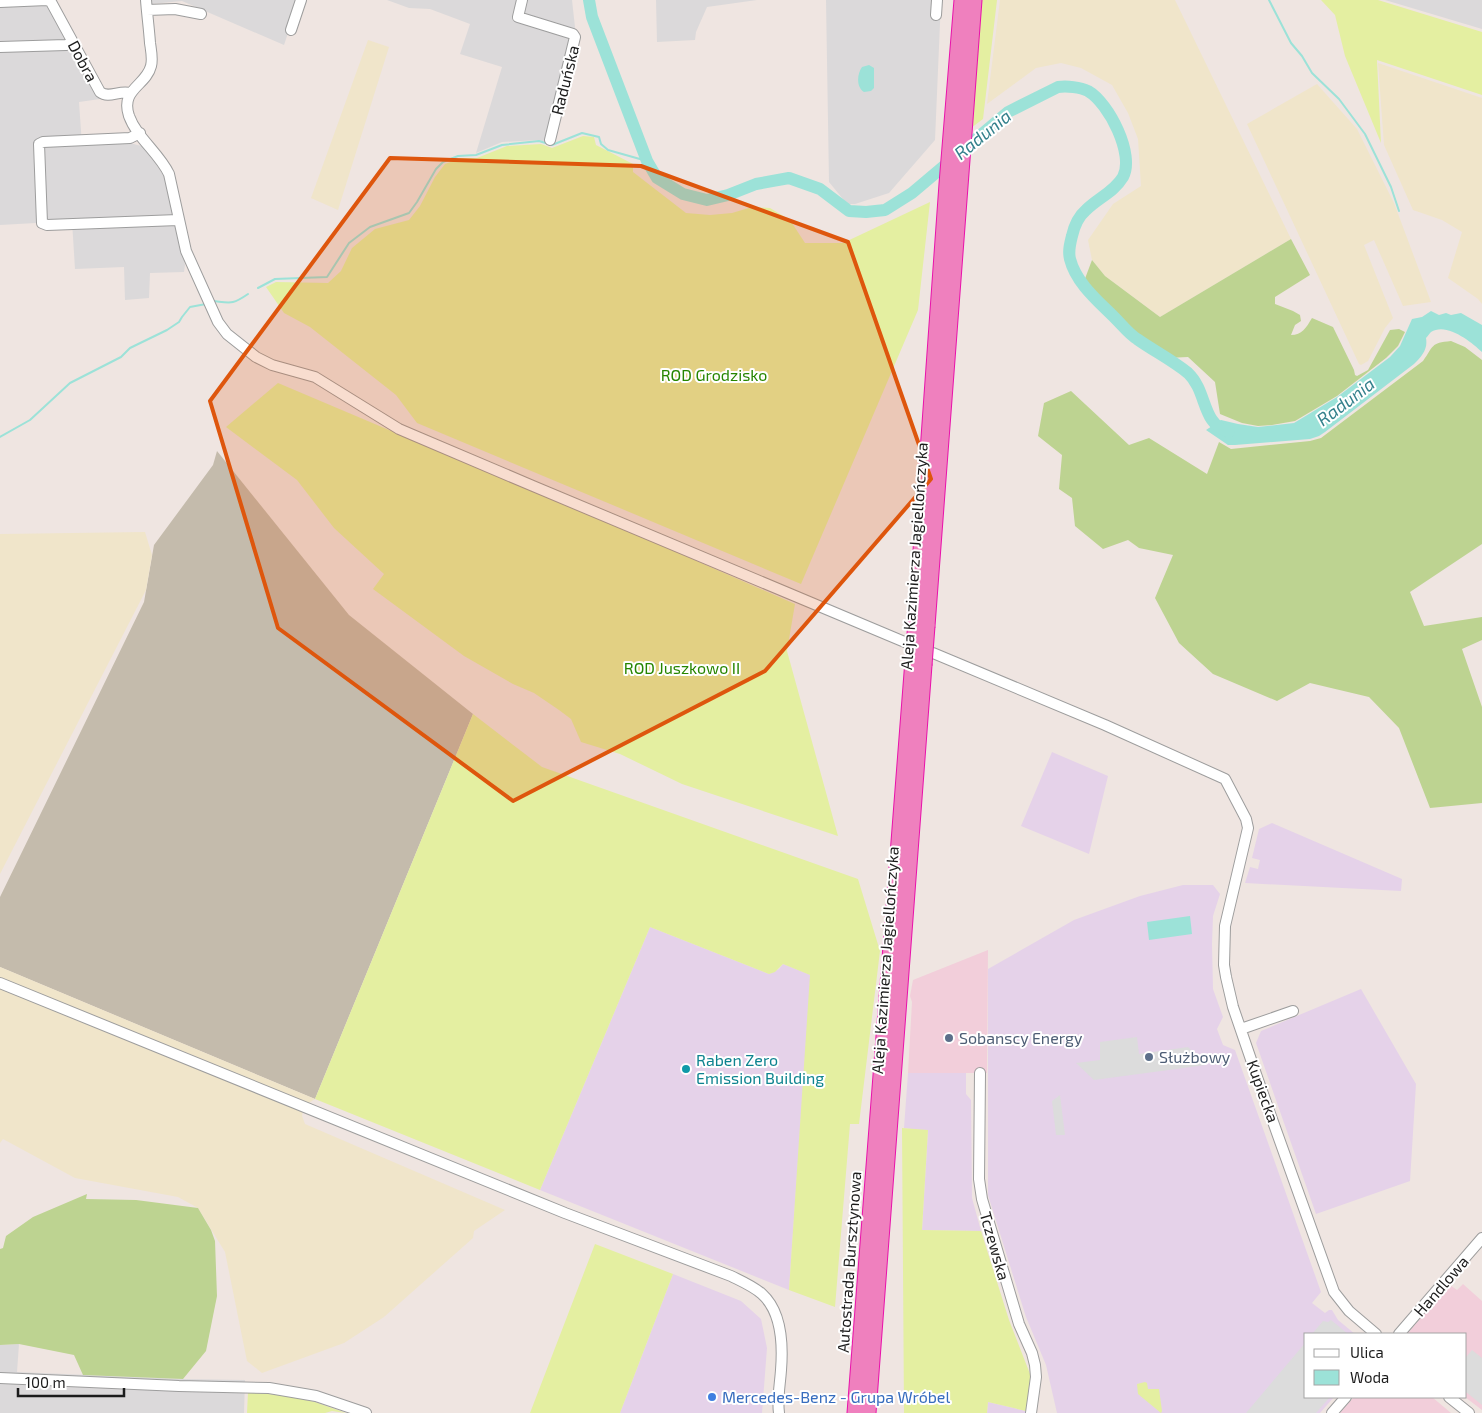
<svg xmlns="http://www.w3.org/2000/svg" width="1482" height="1413" viewBox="0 0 1482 1413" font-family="'Exo 2',sans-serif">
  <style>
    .residential { fill: #dbd9da }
    .commercial { fill: #f2ceda }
    .industrial { fill: #e5d2e9 }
    .construction { fill: #c4bbac }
    .farmland { fill: #f0e5ca }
    .grass { fill: #e4efa1 }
    .forest { fill: #bdd391 }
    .parking { fill: #dcdcdc }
    .water { fill: #9ce2d8 }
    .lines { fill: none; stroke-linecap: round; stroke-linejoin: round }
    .stream { stroke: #9ce2d8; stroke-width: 2 }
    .river { stroke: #9ce2d8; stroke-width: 12 }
    .minor-casing { stroke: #9d9d9d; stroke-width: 12 }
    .highway-casing { stroke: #e912ab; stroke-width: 17 }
    .minor { stroke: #fff; stroke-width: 10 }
    .highway { stroke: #ef80be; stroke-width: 15 }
    .highway-bridge-casing { stroke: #e912ab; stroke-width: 17; stroke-linecap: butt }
    .highway-bridge { stroke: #ef80be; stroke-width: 15 }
    .marked { fill: #de560d; fill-opacity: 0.2; stroke: #de560d; stroke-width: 4; stroke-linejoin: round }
    .service-dot { fill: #5c6f8a; stroke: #fff; stroke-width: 2 }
    .culture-dot { fill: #0f9aa8; stroke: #fff; stroke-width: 2 }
    .shop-dot { fill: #3f7fe0; stroke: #fff; stroke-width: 2 }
    .labels { text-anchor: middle; stroke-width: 4; stroke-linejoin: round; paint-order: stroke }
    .street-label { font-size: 16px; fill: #1c1c1c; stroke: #fff }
    .park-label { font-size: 16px; fill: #268500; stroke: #fff }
    .service-label { font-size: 16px; fill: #4e5e75; stroke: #fff; text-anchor: start }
    .culture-label { font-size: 16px; fill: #0d838f; stroke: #fff; text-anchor: start }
    .shop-label { font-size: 16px; fill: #366cbe; stroke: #fff; text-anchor: start }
    .water-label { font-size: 18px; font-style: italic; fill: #34818c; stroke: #fff }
  </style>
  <rect width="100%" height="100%" fill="#efe5e1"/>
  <path class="residential" d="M0 0 48 5 100 99 79 102 82 145 130 143 145 147 166 179 185 265 184 272 150 273 149 298 125 300 124 267 75 269 72 221 0 225Z
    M140 0H299L284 45 182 1 141 5Z
    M387 0H572L575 27 546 142 538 140 502 142 476 153 502 67 460 54 470 24 430 9 409 8Z
    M656 0H757L707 7 696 32 695 40 657 42Z
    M826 0H941L935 140 889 193 855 204H847L829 182Z
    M1385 0H1482V29Z
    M19 1344 17 1372 183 1379 245 1380 244 1413H0V1345Z"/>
  <path class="commercial" d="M988 950 987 1073H908L912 1002 910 996 913 980Z
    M1463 1284 1482 1301V1410L1465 1397 1466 1334H1407L1450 1285 1457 1290Z
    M1354 1397H1432L1451 1413H1340Z"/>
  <path class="industrial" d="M1052 752 1108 776 1089 854 1021 826Z
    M1272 823 1402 879 1401 891 1245 883 1250 867 1258 869 1260 860 1252 858 1259 829Z
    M1183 885H1213L1220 894 1213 916 1212 944 1213 989 1223 1017 1217 1029 1223 1045 1235 1050 1321 1292 1312 1303 1325 1313 1329 1310H1332L1338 1320 1355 1334H1306V1397H1334L1320 1413H1057L1046 1365 1026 1317 988 1195V969L1074 920 1140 896Z
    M650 927 769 974 779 969 783 964 811 975 789 1290 540 1190Z
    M1361 989 1416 1084 1410 1181 1316 1214 1256 1043 1261 1031Z
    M908 1073H966V1094L971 1100 972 1198 981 1231 922 1230 928 1131 904 1128Z
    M673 1274 741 1301 761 1319 767 1348 762 1413H620Z
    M988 1402 1026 1411V1413H987Z"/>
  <path class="construction" d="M217 451 349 615 473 714 315 1099 0 967V897L144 602 154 545 213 465Z"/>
  <path class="farmland" d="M1000 0H1175L1291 239 1160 317 1105 276 1092 260 1088 240 1113 204 1141 186 1138 139 1128 113 1112 85 1081 68 1061 63 1036 68 987 104Z
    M368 40 389 47 338 210 311 198Z
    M1378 63 1482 98V304L1478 299 1448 278 1462 232 1442 220 1413 210 1384 145Z
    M1317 84 1357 129 1394 203 1431 302 1403 306 1374 240 1364 245 1393 318 1385 328 1368 361 1361 365 1359 364 1247 124Z
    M145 532 152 555 146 590 0 874V534Z
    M0 967 315 1099 304 1106 302 1116 305 1124 505 1210 474 1231 473 1238 384 1317 344 1343 262 1373 247 1361 225 1252 198 1208 178 1197 75 1178 3 1139 0 1143Z"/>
  <path class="grass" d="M981 0H997L983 119 971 128Z
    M1321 0H1378L1482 32V95L1377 60 1381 143 1345 56 1335 15Z
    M583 136 594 137 596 145 633 164V172L686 213 710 215 732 213 752 207 770 208 790 220 805 243H843L930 202 918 310 801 584 417 423 396 395 310 327 284 313 266 287 276 282 328 283 341 271 352 248 375 229 409 220 420 206 435 177 445 164 461 158H477L507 146 541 144 552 148Z
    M278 383 642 537 795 604 787 651 838 836 682 784 620 754 581 742 571 719 559 710 534 693 513 684 464 656 373 589 384 574 334 528 297 480 226 427Z
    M473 714 542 767 858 879 880 951 859 1124H850L835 1307 789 1290 810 975 783 964 775 972 769 974 650 927 540 1190 315 1099Z
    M902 1128 928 1130 922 1230 981 1231 1009 1320 1030 1374V1387L1026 1411 988 1402 987 1413H904Z
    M595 1244 673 1274 620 1413H530Z
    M1145 1382 1147 1383 1148 1389H1159L1162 1411 1161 1413 1138 1394 1137 1384Z
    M248 1392 288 1396 315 1402 346 1413 332 1411 325 1413H247Z"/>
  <path class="forest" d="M1291 239 1310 275 1275 297V304L1293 311 1300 315 1301 321 1295 325 1291 335C1302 335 1306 328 1312 318L1333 327 1354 370 1355 375 1357 376 1368 370 1390 330 1399 329 1405 332 1398 346 1386 358 1337 396 1295 421 1272 425 1258 426 1242 423 1220 414 1215 382 1188 357 1167 358 1135 338 1083 284 1092 260 1105 276 1160 317Z
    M1451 341 1465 347 1482 360V544L1410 592 1424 626 1482 617V640L1462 649 1482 707V803L1430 808 1399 728 1369 697 1310 683 1277 701 1213 674 1179 643 1155 598 1173 555 1139 548 1128 540 1103 549 1075 526 1072 498 1059 489 1062 455 1038 436 1044 403 1071 391 1129 445 1149 438 1207 474 1219 442 1231 449 1310 441 1321 438 1423 361C1434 346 1430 343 1451 341Z
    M87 1194 86 1199 136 1200 198 1208 211 1230 215 1241 217 1296 206 1351 183 1379 83 1375 74 1355 19 1344 0 1345V1249L3 1248 6 1236 33 1217Z"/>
  <path class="parking" d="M1137 1037 1139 1054 1188 1047 1206 1065 1094 1080 1076 1063 1100 1060V1042Z
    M1060 1095 1065 1135H1056L1052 1101Z
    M1331 1320 1348 1334H1312L1323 1321 1328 1322Z
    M1306 1342V1397H1330L1316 1413H1246Z
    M1472 1350 1482 1358V1405L1466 1392V1357Z"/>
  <path class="water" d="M869 65 874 68V88L871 91 864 92C856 87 857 74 862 67Z
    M1431 311 1439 315 1446 313 1451 315 1461 313 1482 325V352C1471 342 1447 322 1431 332 1429 334 1428 336 1426 338 1428 349 1422 356 1414 364L1325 432 1319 436 1310 439 1235 445H1228L1206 430 1221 420 1238 424 1258 427 1294 423 1337 397 1390 357 1400 346 1412 319 1422 317Z
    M1190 916 1192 934 1149 940 1147 922Z"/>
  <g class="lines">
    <path class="stream" d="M1269 0 1291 43 1302 56 1312 73 1339 99 1365 134 1391 187 1399 211
      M258 288 275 279 327 277 349 243 370 227 409 213 417 202 436 169 443 162 458 156 476 155 502 145 539 141 552 145 582 133 599 137 601 144 608 150 647 161
      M213 301C231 303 232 305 248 294
      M0 437 30 420 70 383 121 357 130 348 167 330 179 322 182 317 190 307 206 304"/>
    <path class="river" d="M589 0 592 17 647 161 657 178 683 194 707 200 728 195 756 184 789 178 820 189 849 211 866 212 885 210 912 193 1008 112 1058 87C1067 86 1080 87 1088 91 1109 103 1135 155 1123 177 1114 192 1098 198 1086 210 1079 216 1074 227 1072 236 1070 244 1068 251 1070 259 1076 283 1098 301 1115 318 1122 325 1129 334 1137 339 1154 351 1172 360 1188 373 1208 392 1201 424 1229 432"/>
    <g class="minor-casing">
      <path id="minor" d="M146 0C147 14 149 28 150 43 151 50 153 59 151 66 146 86 120 89 129 116 137 138 159 153 169 174L186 251 218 322 227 334 256 357 272 365 315 377 399 429 413 435 533 486 907 643
        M522 0 518 17 573 34 575 37 550 140
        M0 2 47 0 51 2 100 92C109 99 119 90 130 93
        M147 10 175 9 201 14
        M936 15 937 0
        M291 30 301 0
        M0 47 66 45 73 43
        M140 133 130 138 43 142 39 144 42 223 47 225 178 220
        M933 653 1105 725 1225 779 1246 819 1248 828 1225 926 1224 965 1226 977 1233 1007 1258 1080 1334 1292 1349 1311 1376 1334
        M0 983 565 1213 731 1276C741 1281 753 1286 762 1294 782 1312 783 1345 781 1370 780 1385 777 1399 779 1413
        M1241 1029 1293 1011
        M980 1073 979 1179 982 1199 1019 1324 1032 1353 1035 1365 1036 1377 1031 1413
        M1399 1334 1482 1238
        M0 1378 179 1386 269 1388 316 1396 366 1413
        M1449 1397 1469 1413
        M1332 1413 1346 1397"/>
    </g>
    <g class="highway-casing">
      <path id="highway" d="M916 621 947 184 962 0
        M927 626 974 0
        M855 1413 913 660
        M868 1413 924 665"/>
    </g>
    <use href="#minor" class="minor"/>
    <use href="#highway" class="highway"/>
    <g class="highway-bridge-casing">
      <path id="highway-bridge" d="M913 660 916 621
        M924 665 927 626"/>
    </g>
    <use href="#highway-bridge" class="highway-bridge"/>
  </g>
  <path class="marked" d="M390 158 641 166 848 242 931 479 765 671 513 801 278 628 210 401Z"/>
  <g class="service-dot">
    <circle cx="949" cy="1038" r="5"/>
    <circle cx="1149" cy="1057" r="5"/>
  </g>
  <circle class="culture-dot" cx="686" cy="1069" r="5"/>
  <circle class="shop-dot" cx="712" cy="1397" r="5"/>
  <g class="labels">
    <g class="street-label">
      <text transform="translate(83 61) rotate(62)" y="6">Dobra</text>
      <text transform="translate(565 80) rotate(-76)" y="6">Raduńska</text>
      <text transform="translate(914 556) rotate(-86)" y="6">Aleja Kazimierza Jagiellończyka</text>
      <text transform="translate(885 960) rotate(-86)" y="6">Aleja Kazimierza Jagiellończyka</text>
      <text transform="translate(1263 1091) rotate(70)" y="6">Kupiecka</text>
      <text transform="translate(995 1246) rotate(74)" y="6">Tczewska</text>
      <text transform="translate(849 1262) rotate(-86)" y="6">Autostrada Bursztynowa</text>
      <text transform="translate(1441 1286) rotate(-49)" y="6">Handlowa</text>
    </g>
    <g class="park-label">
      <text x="714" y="381">ROD Grodzisko</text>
      <text x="682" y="674">ROD Juszkowo II</text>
    </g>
    <g class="service-label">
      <text x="959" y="1044">Sobanscy Energy</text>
      <text x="1159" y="1063">Służbowy</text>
    </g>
    <g class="culture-label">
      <text x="696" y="1066">Raben Zero<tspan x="696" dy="18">Emission Building</tspan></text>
    </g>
    <g class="shop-label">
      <text x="722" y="1403">Mercedes-Benz - Grupa Wróbel</text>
    </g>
    <g class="water-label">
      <text transform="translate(983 135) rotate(-39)" y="6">Radunia</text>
      <text transform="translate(1346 402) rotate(-37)" y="6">Radunia</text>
    </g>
  </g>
  <rect x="1304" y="1333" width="162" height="65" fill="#ffffff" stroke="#a4a4a4"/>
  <rect x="1314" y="1349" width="25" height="8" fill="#ffffff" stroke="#a4a4a4"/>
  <text x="1350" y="1358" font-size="15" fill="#1c1c1c">Ulica</text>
  <rect x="1314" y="1370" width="25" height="15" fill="#9ce2d8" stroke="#a4a4a4"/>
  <text x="1350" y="1383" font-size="15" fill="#1c1c1c">Woda</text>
  <path d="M18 1388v8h106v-8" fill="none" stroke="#1c1c1c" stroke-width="2.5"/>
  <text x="25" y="1388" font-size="15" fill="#1c1c1c" stroke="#ffffff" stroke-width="4" paint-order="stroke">100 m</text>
</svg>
